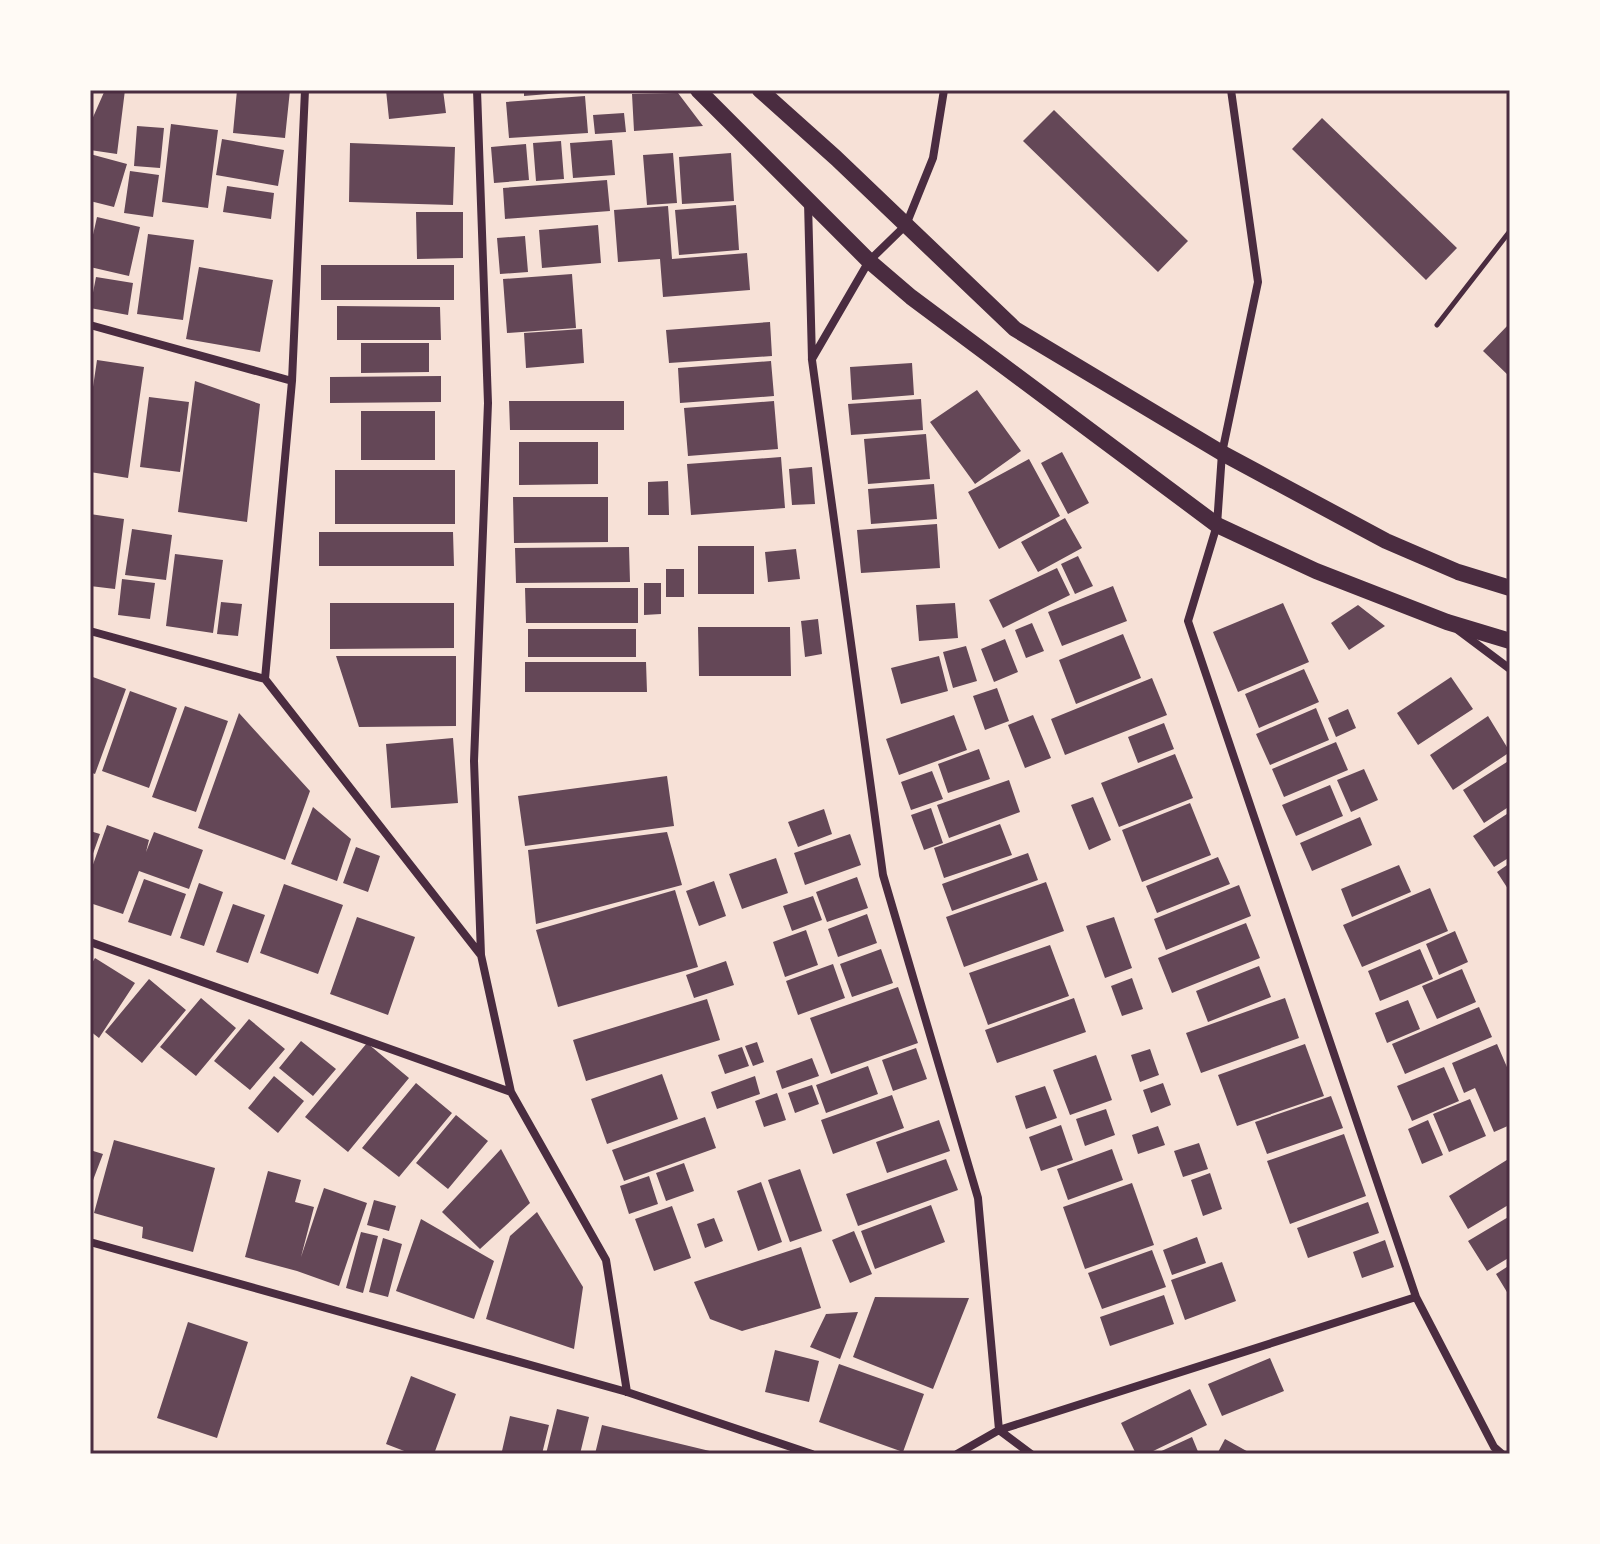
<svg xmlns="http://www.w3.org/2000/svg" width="1600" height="1544" viewBox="0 0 1600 1544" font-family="Quicksand,sans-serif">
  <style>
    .building { fill: #644757 }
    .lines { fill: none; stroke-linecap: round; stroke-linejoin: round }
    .path { stroke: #4a2c40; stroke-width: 5 }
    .minor { stroke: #4a2c40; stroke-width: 8 }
    .secondary { stroke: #4a2c40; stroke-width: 16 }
    .neatline { fill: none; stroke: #4a2c40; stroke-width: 3 }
  </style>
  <rect width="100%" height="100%" fill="#f7e1d7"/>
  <path class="building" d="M105 90H125L117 154 90 150V124Z
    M237 90H290L285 138 233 133Z
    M386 90H443L446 113 389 119Z
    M524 90H573V92L524 96Z
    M678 93 703 126 634 131 632 94Z
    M585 96 588 133 509 138 506 102Z
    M1054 110 1188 241 1158 272 1023 141Z
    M624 113 626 132 595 134 593 115Z
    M1322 118 1457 248 1426 280 1292 149Z
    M171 124 218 130 208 208 162 202Z
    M137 126 164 128 160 168 134 166Z
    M222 139 284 150 278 186 216 175Z
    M612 140 615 175 573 178 570 143Z
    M561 141 564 179 536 181 533 143Z
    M350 143 455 147 453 205 349 202Z
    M526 144 529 180 494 183 491 147Z
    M673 153 677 203 647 205 643 155Z
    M731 153 734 201 682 204 679 157Z
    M90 154 127 164 114 207 90 201Z
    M130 171 159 175 153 217 124 213Z
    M607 180 610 211 505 219 503 188Z
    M227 186 274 193 271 219 223 212Z
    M736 205 739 250 679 255 675 210Z
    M668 206 672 259 747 253 750 290 663 297 660 259 618 262 614 210Z
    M416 212H463V258L417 259Z
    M97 217 140 227 129 276 90 267V248Z
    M598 225 601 263 542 268 539 230Z
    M148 234 194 240 183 320 137 314Z
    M525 236 528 272 500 274 497 238Z
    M321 265H454V300H321Z
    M199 267 273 280 260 352 186 339Z
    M572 274 576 328 507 333 503 279Z
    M96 277 133 283 128 315 90 308Z
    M337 306 440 307 441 340H337Z
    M770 322 772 356 669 363 666 330Z
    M1510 323V377L1483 351Z
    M582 329 584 363 526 368 524 333Z
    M361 343H429V372L361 373Z
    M97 360 144 367 128 478 90 472V407Z
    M771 361 774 396 680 403 678 368Z
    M912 363 914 395 852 400 850 367Z
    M441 376V402L330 403V377Z
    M195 381 260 404 247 522 178 512Z
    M977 390 1021 451 975 484 930 422Z
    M149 397 189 402 180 472 140 467Z
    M921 399 923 430 851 435 848 404Z
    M509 401H624V430H510Z
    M774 401 778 449 688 456 684 408Z
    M361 411H435V460H361Z
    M926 434 930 479 868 484 864 439Z
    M519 442H598V484L519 485Z
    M1062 452 1089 503 1068 514 1041 463Z
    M781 457 785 508 691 515 687 464Z
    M1029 459 1060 516 999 549 968 492Z
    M812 467 815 504 792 505 789 469Z
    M335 470H455V524H335Z
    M668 481 669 515H648V482Z
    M934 484 937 519 871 524 868 489Z
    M513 497H608V542L514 543Z
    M90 514 124 519 115 589 90 586Z
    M1065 518 1082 548 1038 572 1021 542Z
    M937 524 940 568 861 573 857 530Z
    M132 529 172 535 166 580 125 575Z
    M319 532H453L454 566H319Z
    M698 546H754V594H698Z
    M629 547 630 582 516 583 515 548Z
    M796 549 800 579 768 582 765 552Z
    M175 554 223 560 213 633 166 626Z
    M1078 556 1093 586 1075 594 1061 564Z
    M1057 568 1070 595 1003 628 989 600Z
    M666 569H684V597H666Z
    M122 579 155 583 150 619 118 615Z
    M644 583H661V614L644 615Z
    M1113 586 1127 621 1062 646 1048 612Z
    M525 588H638V623H526Z
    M221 602 242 604 238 636 217 634Z
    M330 603H454V648L330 649Z
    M955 603 958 638 919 641 916 605Z
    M1283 603 1309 662 1238 692 1213 632Z
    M1358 605 1385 626 1349 650 1331 623Z
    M818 619 822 654 805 657 801 621Z
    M1032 623 1044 651 1026 658 1015 630Z
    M698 627H790L791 676H699Z
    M528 629H636V657H528Z
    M1123 634 1141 678 1076 704 1059 660Z
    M1005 639 1018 672 994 682 981 649Z
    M966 646 977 681 953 688 943 652Z
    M336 656H456V726L359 727Z
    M939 656 948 691 901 704 891 668Z
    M525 662H646L647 692H525Z
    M1304 669 1319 702 1259 728 1245 694Z
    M90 676 126 689 95 774 90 772Z
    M1451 677 1473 709 1418 745 1397 713Z
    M1152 678 1167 715 1065 755 1051 719Z
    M997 688 1009 721 985 730 973 696Z
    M130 691 177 708 149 788 102 771Z
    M185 706 228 721 196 812 152 797Z
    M1316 708 1329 740 1270 765 1256 734Z
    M1348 709 1356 728 1336 737 1328 718Z
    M239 713 310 791 285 860 198 828Z
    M954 715 967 750 899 775 886 739Z
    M1033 715 1051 758 1025 768 1008 725Z
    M1488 716 1510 752 1453 790 1430 755Z
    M1164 723 1174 749 1138 763 1128 737Z
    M453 738 458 803 391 808 386 744Z
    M1336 742 1348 770 1284 797 1272 769Z
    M979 749 990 779 948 793 938 764Z
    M1175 754 1193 798 1119 827 1101 783Z
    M1510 760V806L1484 823 1463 790Z
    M1364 769 1378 800 1351 812 1337 780Z
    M932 771 943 799 911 810 901 782Z
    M667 776 674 826 525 846 518 796Z
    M1009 780 1020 812 949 838 937 805Z
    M1330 785 1343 816 1296 836 1282 805Z
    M1093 797 1111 840 1089 850 1071 805Z
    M1190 803 1211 855 1142 882 1122 830Z
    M313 807 351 839 337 881 291 864Z
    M931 808 943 843 924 850 911 815Z
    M824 809 832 834 798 847 788 822Z
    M1510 812V857L1494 867 1473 836Z
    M1360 817 1372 845 1312 871 1300 843Z
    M1000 824 1012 855 944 878 934 848Z
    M107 825 149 840 146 852 154 832 203 850 189 889 139 871 123 914 90 903V873Z
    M90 831 100 834 90 862Z
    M667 832 682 885 536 924 528 850Z
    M850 834 861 865 805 885 794 853Z
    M356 847 380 856 368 892 343 883Z
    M1028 853 1038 880 952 911 942 884Z
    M1218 857 1230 884 1157 913 1146 886Z
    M776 858 788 893 742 909 729 874Z
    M1510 863V892L1497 872Z
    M1399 865 1411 892 1352 917 1341 889Z
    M857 877 868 908 827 922 816 892Z
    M144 879 186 894 171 936 128 922Z
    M714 881 726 916 699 926 686 891Z
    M1046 882 1064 931 964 967 946 917Z
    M199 883 223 892 204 946 180 938Z
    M284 884 343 905 318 974 260 953Z
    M1239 885 1251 916 1166 950 1154 919Z
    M1430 888 1448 931 1362 967 1343 925Z
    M675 890 698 967 558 1007 536 930Z
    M813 896 822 920 792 931 783 906Z
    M233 904 265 915 248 963 216 952Z
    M867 914 877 943 838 957 828 929Z
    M357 917 415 937 388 1015 330 994Z
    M1114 917 1132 968 1105 978 1086 926Z
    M1246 923 1260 958 1172 993 1158 958Z
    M806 930 818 965 785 977 773 942Z
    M1455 931 1468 962 1439 975 1426 944Z
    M1050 945 1069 996 988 1025 969 973Z
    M881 949 893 983 852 997 840 964Z
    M1420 949 1433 979 1380 1001 1368 971Z
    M95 958 135 983 99 1038 90 1031V966Z
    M726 961 734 985 694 998 686 975Z
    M833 964 845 998 798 1015 786 981Z
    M1259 966 1271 997 1208 1022 1196 991Z
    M1462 969 1476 1002 1437 1019 1422 986Z
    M1132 978 1143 1009 1122 1016 1111 986Z
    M149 979 186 1010 142 1063 105 1032Z
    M898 987 918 1043 831 1074 810 1018Z
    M201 998 236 1028 196 1076 160 1047Z
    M1074 998 1086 1032 997 1063 985 1030Z
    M1285 998 1299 1038 1201 1073 1186 1033Z
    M707 999 720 1040 586 1081 573 1040Z
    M1408 1000 1420 1029 1387 1043 1375 1013Z
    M1479 1007 1492 1037 1405 1074 1392 1044Z
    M249 1019 285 1049 250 1090 214 1061Z
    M301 1041 336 1069 313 1096 279 1068Z
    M757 1042 764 1062 753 1066 745 1046Z
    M367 1043 409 1078 348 1152 305 1117Z
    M1305 1044 1324 1096 1237 1126 1218 1075Z
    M1497 1044 1510 1074V1125L1494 1132 1475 1088 1464 1093 1452 1063Z
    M742 1047 749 1066 725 1074 718 1055Z
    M916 1048 927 1079 893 1091 882 1060Z
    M1150 1049 1159 1075 1140 1082 1131 1055Z
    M1096 1055 1112 1100 1070 1115 1053 1070Z
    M812 1058 819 1076 782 1089 776 1071Z
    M868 1066 878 1094 826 1113 816 1085Z
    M1444 1067 1459 1101 1412 1121 1397 1086Z
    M662 1074 678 1119 607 1144 591 1099Z
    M274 1076 304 1101 278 1133 248 1108Z
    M755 1076 760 1094 717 1109 711 1092Z
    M416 1083 452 1113 399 1177 362 1148Z
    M1163 1083 1171 1105 1151 1113 1143 1090Z
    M812 1085 819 1104 795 1113 788 1093Z
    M1045 1086 1057 1118 1026 1129 1015 1096Z
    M777 1093 786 1120 764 1127 755 1101Z
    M892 1095 904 1128 833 1154 821 1120Z
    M1331 1096 1343 1128 1267 1154 1255 1122Z
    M1470 1099 1486 1136 1449 1152 1433 1114Z
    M1106 1109 1115 1135 1085 1146 1076 1119Z
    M456 1115 488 1141 448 1189 416 1163Z
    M705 1117 716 1148 624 1181 612 1150Z
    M939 1120 950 1151 887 1173 876 1142Z
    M1428 1120 1443 1155 1422 1164 1408 1129Z
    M1061 1125 1073 1160 1041 1171 1029 1137Z
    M1158 1126 1165 1145 1138 1154 1132 1135Z
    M1344 1134 1366 1196 1290 1224 1267 1161Z
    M114 1140 215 1168 193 1252 142 1238 143 1227 94 1213Z
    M1199 1143 1208 1169 1183 1177 1174 1151Z
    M501 1149 530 1203 480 1249 442 1212Z
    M1112 1149 1123 1180 1068 1200 1057 1169Z
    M90 1150 103 1154 90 1188Z
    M1510 1158V1204L1468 1229 1449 1196Z
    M946 1159 958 1190 858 1226 846 1194Z
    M684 1163 694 1191 666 1201 656 1173Z
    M800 1169 822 1231 790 1242 768 1180Z
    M268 1171 301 1180 295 1202 314 1207 301 1257 324 1188 367 1203 339 1286 297 1271 245 1257Z
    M1210 1173 1222 1209 1203 1216 1191 1180Z
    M649 1176 658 1204 629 1214 620 1186Z
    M761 1182 782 1242 758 1251 737 1191Z
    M1132 1183 1154 1245 1085 1269 1063 1207Z
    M374 1200 396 1206 389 1231 367 1225Z
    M1368 1202 1379 1233 1308 1258 1297 1228Z
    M931 1205 945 1242 875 1269 861 1231Z
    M672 1206 691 1258 654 1271 635 1219Z
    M537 1212 583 1287 574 1349 486 1319 510 1236Z
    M1510 1216V1257L1487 1271 1468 1241Z
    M714 1218 723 1241 705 1248 697 1224Z
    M421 1219 494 1261 474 1319 396 1291Z
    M854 1231 872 1274 850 1283 832 1240Z
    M361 1232 378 1236 363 1293 346 1288Z
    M1197 1237 1206 1263 1172 1275 1163 1250Z
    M383 1238 402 1244 388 1297 369 1292Z
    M1385 1240 1394 1267 1362 1278 1353 1252Z
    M801 1247 821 1308 742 1331 710 1319 694 1282Z
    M1152 1250 1166 1287 1102 1309 1088 1273Z
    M1222 1262 1236 1301 1185 1320 1171 1280Z
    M1510 1265V1297L1496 1274Z
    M1164 1295 1174 1324 1110 1346 1100 1317Z
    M875 1297 969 1298 933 1389 853 1357Z
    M858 1312 840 1359 810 1347 826 1314Z
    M188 1322 248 1342 217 1438 157 1418Z
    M775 1350 819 1361 809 1402 765 1392Z
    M1270 1358 1284 1391 1222 1416 1208 1384Z
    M839 1364 924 1394 903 1452 819 1422Z
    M411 1376 456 1394 434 1454H412L386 1444Z
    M1190 1389 1207 1425 1147 1454H1136L1121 1423Z
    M557 1409 589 1417 580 1454H546Z
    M510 1416 549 1425 542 1454H514L502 1451Z
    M602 1425 718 1453V1454H595Z
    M1192 1437 1199 1454H1155Z
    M1225 1439 1252 1454H1217Z"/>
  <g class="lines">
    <path class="path" d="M1437 325 1510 231"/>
    <path class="minor" d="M305 90 292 381 265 679 480 954
      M477 90 488 403 474 761 481 955 511 1092 606 1260 627 1392
      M808 202 812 360 883 875 978 1198 999 1430 1031 1454
      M90 325 292 381
      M812 359 869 261 906 225 933 158 944 90
      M1458 630 1510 669
      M90 631 265 679
      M90 942 511 1092
      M90 1242 627 1392 812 1454
      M1416 1297 1494 1447 1502 1454
      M957 1454 999 1430 1416 1297 1188 621 1217 525 1222 453 1258 282 1231 90"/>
    <path class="secondary" d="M698 90 869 261 911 297 1217 525 1316 571 1447 622 1510 641
      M760 90 836 158 1015 329 1222 453 1386 541 1458 572 1510 588"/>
  </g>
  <rect width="1600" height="1544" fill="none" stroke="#fffaf5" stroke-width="184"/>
  <rect x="92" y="92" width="1416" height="1360" class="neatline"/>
</svg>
